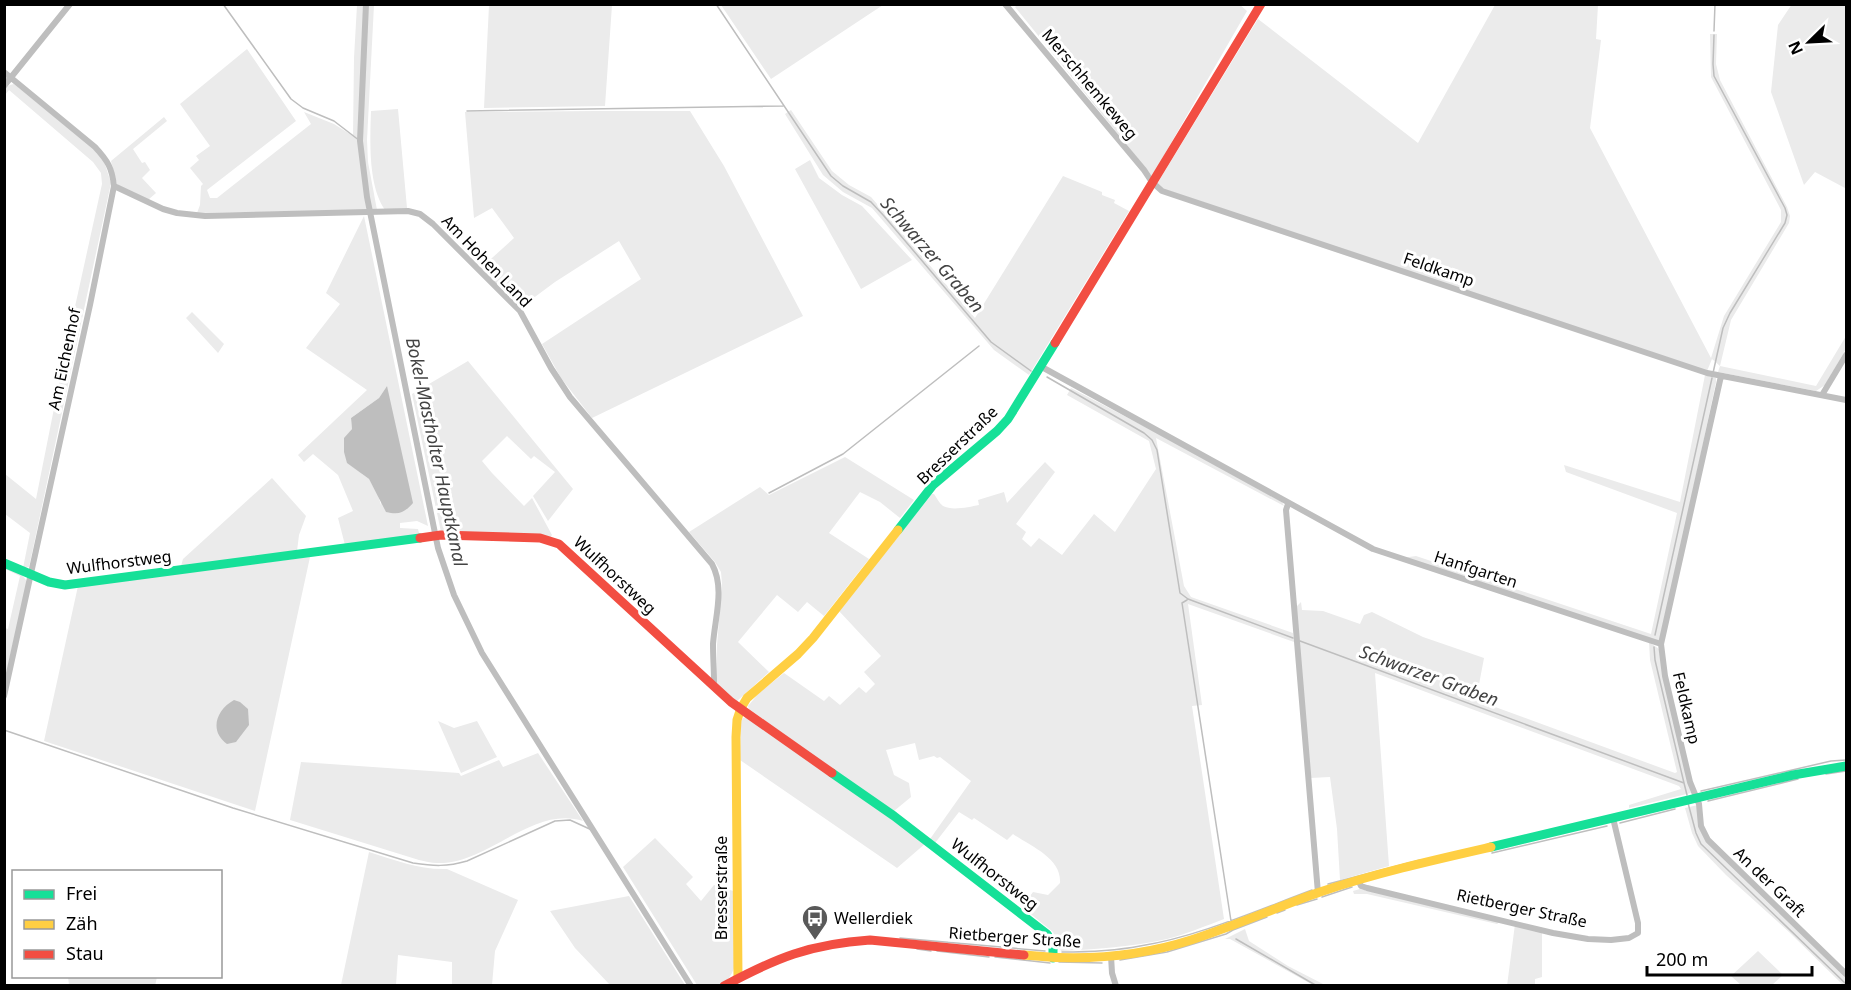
<svg xmlns="http://www.w3.org/2000/svg" width="1851" height="990" viewBox="0 0 1851 990" font-family="'Noto Sans',sans-serif">
  <style>
    .green { fill: #ebebeb; fill-rule: evenodd }
    .water { fill: #bebebe }
    .lines { fill: none; stroke-linecap: round; stroke-linejoin: round }
    .stream { stroke: #bebebe; stroke-width: 1.5 }
    .canal { stroke: #bebebe; stroke-width: 6 }
    .street { stroke: #bebebe; stroke-width: 6 }
    .fast { stroke: #16e098; stroke-width: 9 }
    .slow { stroke: #ffcf43; stroke-width: 9 }
    .jam { stroke: #f24e42; stroke-width: 9 }
    .labels { text-anchor: middle; stroke-width: 6; stroke-linejoin: round; paint-order: stroke }
    .street-label { font-size: 16px; fill: #000; stroke: #fff }
    .poi-label { font-size: 16px; fill: #000; stroke: #fff; text-anchor: start }
    .water-label { font-size: 18px; font-style: italic; fill: #434343; stroke: #fff }
  </style>
  <rect width="100%" height="100%" fill="#fff"/>
  <path class="green" d="M1018 4H1239L1247 11 1152 176 1015 7Z
    M1792 4 1846 5V186L1845 188 1815 172 1804 185 1771 92 1778 25Z
    M357 5H374L367 140 368 162 377 210 197 213 200 205 201 186 203 184 190 168 199 160 196 156 210 146 180 104 247 49 296 121 207 190 210 198H217L311 124 304 112 334 124 353 136 354 58Z
    M489 5H612L605 106 484 108Z
    M721 5H883L771 79Z
    M1495 5H1598L1596 39 1601 40 1590 128 1711 358 1724 316 1781 222V210L1711 77 1710 34H1717L1716 64 1720 80 1787 207 1790 216 1789 223 1731 320 1720 366 1816 386 1846 336V349L1825 385 1816 391 1718 372 1720 366 1712 359 1707 371 1163 189 1157 184 1258 19 1418 143Z
    M14 84 94 149 104 161 111 183 29 567 23 568 30 533 5 514V474L36 499 67 343 102 184 101 173 93 162 9 90 5 95C4 89 7 85 14 84Z
    M398 109 407 208 385 210C368 186 370 141 371 111Z
    M791 110 832 171 849 185 871 197 975 318 1063 176 1102 192V195L1115 200 1114 203 1129 211 1029 375 994 350 872 208 843 192 823 175 785 114Z
    M597 111H690L724 166 803 316 592 418 561 378 542 344 641 279 619 241 555 282 524 305H518L481 268 514 238 492 208 474 218 465 112Z
    M164 117 167 121 133 149 142 163 145 162 150 170 142 178 156 193 148 200 121 188 117 184 111 161Z
    M810 160 819 178 842 195 862 206 912 260 861 289 795 169Z
    M364 216 428 526 417 521 400 523V528L418 529 419 533 417 535 345 545 338 518 353 511 338 475 313 454 304 462 298 455 367 390 306 348 340 304 326 293ZM387 386 381 505 378 495 369 479 362 474 344 439 352 429 351 418 379 398Z
    M192 312 224 344 218 353 186 318Z
    M468 361 573 489 548 521 533 496 555 472 534 456 531 459 507 436 482 461 492 473 524 506 532 498 552 535 550 538 441 532 412 394Z
    M1705 375 1716 378V382L1661 641 1658 642 1402 558 1416 556 1651 634 1677 513 1566 472 1564 465 1680 502Z
    M1071 388 1153 431 1282 502 1284 506 1156 438 1184 586 1191 597 1293 633 1294 642 1188 604 1202 705 1192 706 1224 919C1205 926 1187 934 1167 939 1132 947 1096 949 1061 951L1053 932 1022 907 1033 892 1048 895 1060 883C1062 858 1030 846 1013 834L1007 840 974 818 972 820 959 812 935 843 930 839 971 781 940 757 937 758 934 756 919 760 915 743 886 750 894 775 909 783 911 797 894 811 832 769 749 709 748 706 759 693 784 673 824 701 829 696 840 705 859 687 866 693 875 684 864 672 881 656 839 611 932 494H934C937 498 939 503 943 506 952 511 969 507 979 505L978 500 1004 492 1007 503 1045 462 1055 472 1016 524 1026 532 1022 539 1031 547 1039 538 1062 555 1094 514 1115 532 1156 469 1149 441 1067 395Z
    M845 457 914 500 900 518 880 502 860 492 829 533 869 559 824 616 807 602 798 612 777 595 738 642 769 672 736 702 717 684V645L722 584 721 572 715 562 689 532 760 487 769 495Z
    M272 478 306 516 299 535 297 551 181 566 183 559Z
    M310 557 255 811 44 741 78 586Z
    M5 567C13 570 23 573 27 582L5 678V628L8 629 20 576 5 569Z
    M1301 602 1302 610 1323 611 1360 624 1364 615 1372 612 1423 637 1484 658 1476 700 1675 773 1677 772 1650 660 1649 642 1659 649 1664 677 1691 793 1629 808V805L1681 789 1679 786 1375 673 1389 866 1340 880 1337 829 1330 777 1310 778 1296 607Z
    M747 717 926 843 897 868 740 760 741 721 743 718Z
    M438 721 454 728 477 721 497 757 461 773Z
    M538 753 583 821C532 805 488 865 437 863 431 863 425 861 419 860L290 820 301 762 459 773 461 776 499 760 503 767Z
    M1698 805 1707 841 1846 976V985H1843L1789 932 1726 875 1698 846 1692 833 1685 808Z
    M655 838 693 877 686 884 701 901 714 885 733 891 734 968C727 988 715 985 697 985L623 867Z
    M369 852C395 860 420 870 447 869L518 900 495 951 492 985H452V962L398 955 396 985H341Z
    M1360 889 1501 921 1497 924 1367 894H1354L1353 891Z
    M629 896 685 985H610L575 948 550 911Z
    M1515 924 1542 931V977L1535 979V985L1507 986Z
    M1245 929 1249 941 1288 966 1325 985H1313L1230 939H1225Z
    M1758 951 1783 975 1772 985H1741L1731 976Z
    M68 977V976L157 977 155 986 69 985Z"/>
  <path class="water" d="M387 386 413 503C404 513 399 515 386 512L369 479 347 463 344 452V438L352 429 351 418 379 398Z
    M234 700 240 702 248 709 249 725 236 742 227 744C209 731 216 710 234 700Z"/>
  <g class="lines">
    <path class="stream" d="M223 4 291 99 303 108 334 121 360 141
      M716 4 831 176 843 186 871 202 884 216 991 342 1031 371
      M1714 31 1715 4
      M467 111 783 106
      M1713 373 1723 328 1730 313 1785 223 1787 215 1785 208 1714 76 1713 64 1714 35
      M1047 377 1144 433 1152 440 1157 450 1180 593 1188 599 1293 638
      M769 493 843 454 979 346
      M1187 600 1182 603 1231 921
      M1655 635 1712 378
      M1300 641 1684 783 1687 795
      M1654 647 1655 660 1684 783
      M4 730 233 808 413 863C433 866 447 867 467 861L555 821 570 820 594 831
      M1826 774 1846 771
      M1701 791 1831 761 1846 760
      M1708 801 1798 779
      M1688 803 1696 833 1701 844 1846 984
      M1620 823 1675 809
      M1492 853 1607 826
      M1328 884 1420 860
      M1322 897 1352 887
      M1297 905 1317 899
      M1277 913 1285 910
      M900 938 1045 951
      M1236 939 1317 986
      M917 949 931 951
      M937 951 989 957
      M1062 952C1088 952 1114 951 1140 946 1197 937 1258 910 1312 890
      M995 957 1050 963
      M1120 960 1167 952 1226 934 1233 930 1267 917
      M1059 962 1102 963"/>
    <path class="canal" d="M366 4 360 141 367 197 438 548 454 595 482 653 691 986"/>
    <path class="street" d="M1005 4 1144 170 1152 182 1162 191 1707 373 1846 400
      M4 72 95 147C108 161 112 168 114 186L90 305 4 696
      M4 86 70 4
      M114 186 163 209 177 213 205 216 408 211 420 214 433 224 520 311 551 368 570 397 712 564C725 588 715 617 713 644 713 657 714 669 714 682L712 685
      M1040 366 1373 549 1661 644
      M1721 376 1661 644 1665 676 1690 782 1699 804 1701 826 1708 840 1846 974
      M1822 395 1846 355
      M1288 504 1286 510 1318 893
      M1358 880 1361 886 1367 888 1553 933 1588 939 1611 940 1629 938 1638 933V923L1613 818
      M1111 956 1112 973 1116 986"/>
    <path class="fast" d="M898 530 933 485 997 431 1008 419 1055 343
      M4 563 49 582 65 585 420 538
      M832 773 894 816 1047 934 1053 945V958
      M1491 847 1793 775 1846 766"/>
    <path class="slow" d="M1024 955C1080 961 1138 957 1191 940 1235 926 1277 907 1320 892 1376 873 1434 860 1491 847
      M738 978 736 737 737 720 741 708 747 698 798 654 813 638 898 530"/>
    <path class="jam" d="M1055 343 1261 4
      M420 538 441 535 540 538 559 544 731 702 832 773
      M724 986C776 958 810 944 870 940L1024 955"/>
  </g>
  <defs>
    <g id="bus-pin" transform="scale(1.35)"><path d="M0 17L-7.5 6A9.5 9.5 0 1 1 7.5 6Z" fill="#595959" stroke="#fff"/><path d="M-5-6H5V4H4V6H2V4H-2V6H-4V4H-5ZM-3.5-4V0h7V-4ZM-3.5 1.2v1.5H-2V1.2ZM2 1.2v1.5H3.5V1.2Z" fill="#fff"/></g>
  </defs>
  <g fill-rule="evenodd">
    <use href="#bus-pin" x="815" y="918"/>
  </g>
  <g class="labels">
    <g class="street-label">
      <text transform="translate(1090 84) rotate(50)" y="6">Merschhemkeweg</text>
      <text transform="translate(487 261) rotate(46)" y="6">Am Hohen Land</text>
      <text transform="translate(1439 269) rotate(19)" y="6">Feldkamp</text>
      <text transform="translate(64 359) rotate(-78)" y="6">Am Eichenhof</text>
      <text transform="translate(957 445) rotate(-44)" y="6">Bresserstraße</text>
      <text transform="translate(119 562) rotate(-7)" y="6">Wulfhorstweg</text>
      <text transform="translate(1476 569) rotate(18)" y="6">Hanfgarten</text>
      <text transform="translate(615 575) rotate(43)" y="6">Wulfhorstweg</text>
      <text transform="translate(1687 708) rotate(77)" y="6">Feldkamp</text>
      <text transform="translate(995 874) rotate(38)" y="6">Wulfhorstweg</text>
      <text transform="translate(1770 882) rotate(44)" y="6">An der Graft</text>
      <text transform="translate(721 888) rotate(-90)" y="6">Bresserstraße</text>
      <text transform="translate(1522 908) rotate(12)" y="6">Rietberger Straße</text>
      <text transform="translate(1015 937) rotate(4)" y="6">Rietberger Straße</text>
    </g>
    <g class="poi-label">
      <text x="834" y="924">Wellerdiek</text>
    </g>
    <g class="water-label">
      <text transform="translate(932 255) rotate(49)" y="6">Schwarzer Graben</text>
      <text transform="translate(436 452) rotate(78)" y="6">Bokel-Mastholter Hauptkanal</text>
      <text transform="translate(1429 676) rotate(20)" y="6">Schwarzer Graben</text>
    </g>
  </g>
  <rect width="1851" height="990" fill="none" stroke="#000000" stroke-width="12"/>
  <rect x="12" y="870" width="210" height="108" fill="#ffffff" stroke="#999999" stroke-width="1.5"/>
  <rect x="24" y="890" width="30" height="9" fill="#16e098" stroke="#999999" stroke-width="1.5"/>
  <text x="66" y="900" font-size="18" fill="#000000">Frei</text>
  <rect x="24" y="920" width="30" height="9" fill="#ffcf43" stroke="#999999" stroke-width="1.5"/>
  <text x="66" y="930" font-size="18" fill="#000000">Zäh</text>
  <rect x="24" y="950" width="30" height="9" fill="#f24e42" stroke="#999999" stroke-width="1.5"/>
  <text x="66" y="960" font-size="18" fill="#000000">Stau</text>
  <g transform="translate(1809 42) rotate(246)" stroke="#ffffff" stroke-width="4.5" paint-order="stroke">
  <path d="M0-4.5L10 22L0 15L-10 22Z" fill="#000000"/>
  <text y="-9" font-size="16" font-weight="bold" text-anchor="middle" fill="#000000">N</text>
  </g>
  <path d="M1647 966v9h165v-9" fill="none" stroke="#000000" stroke-width="3"/>
  <text x="1656" y="966" font-size="18" fill="#000000" stroke="#ffffff" stroke-width="4.5" paint-order="stroke">200 m</text>
</svg>
